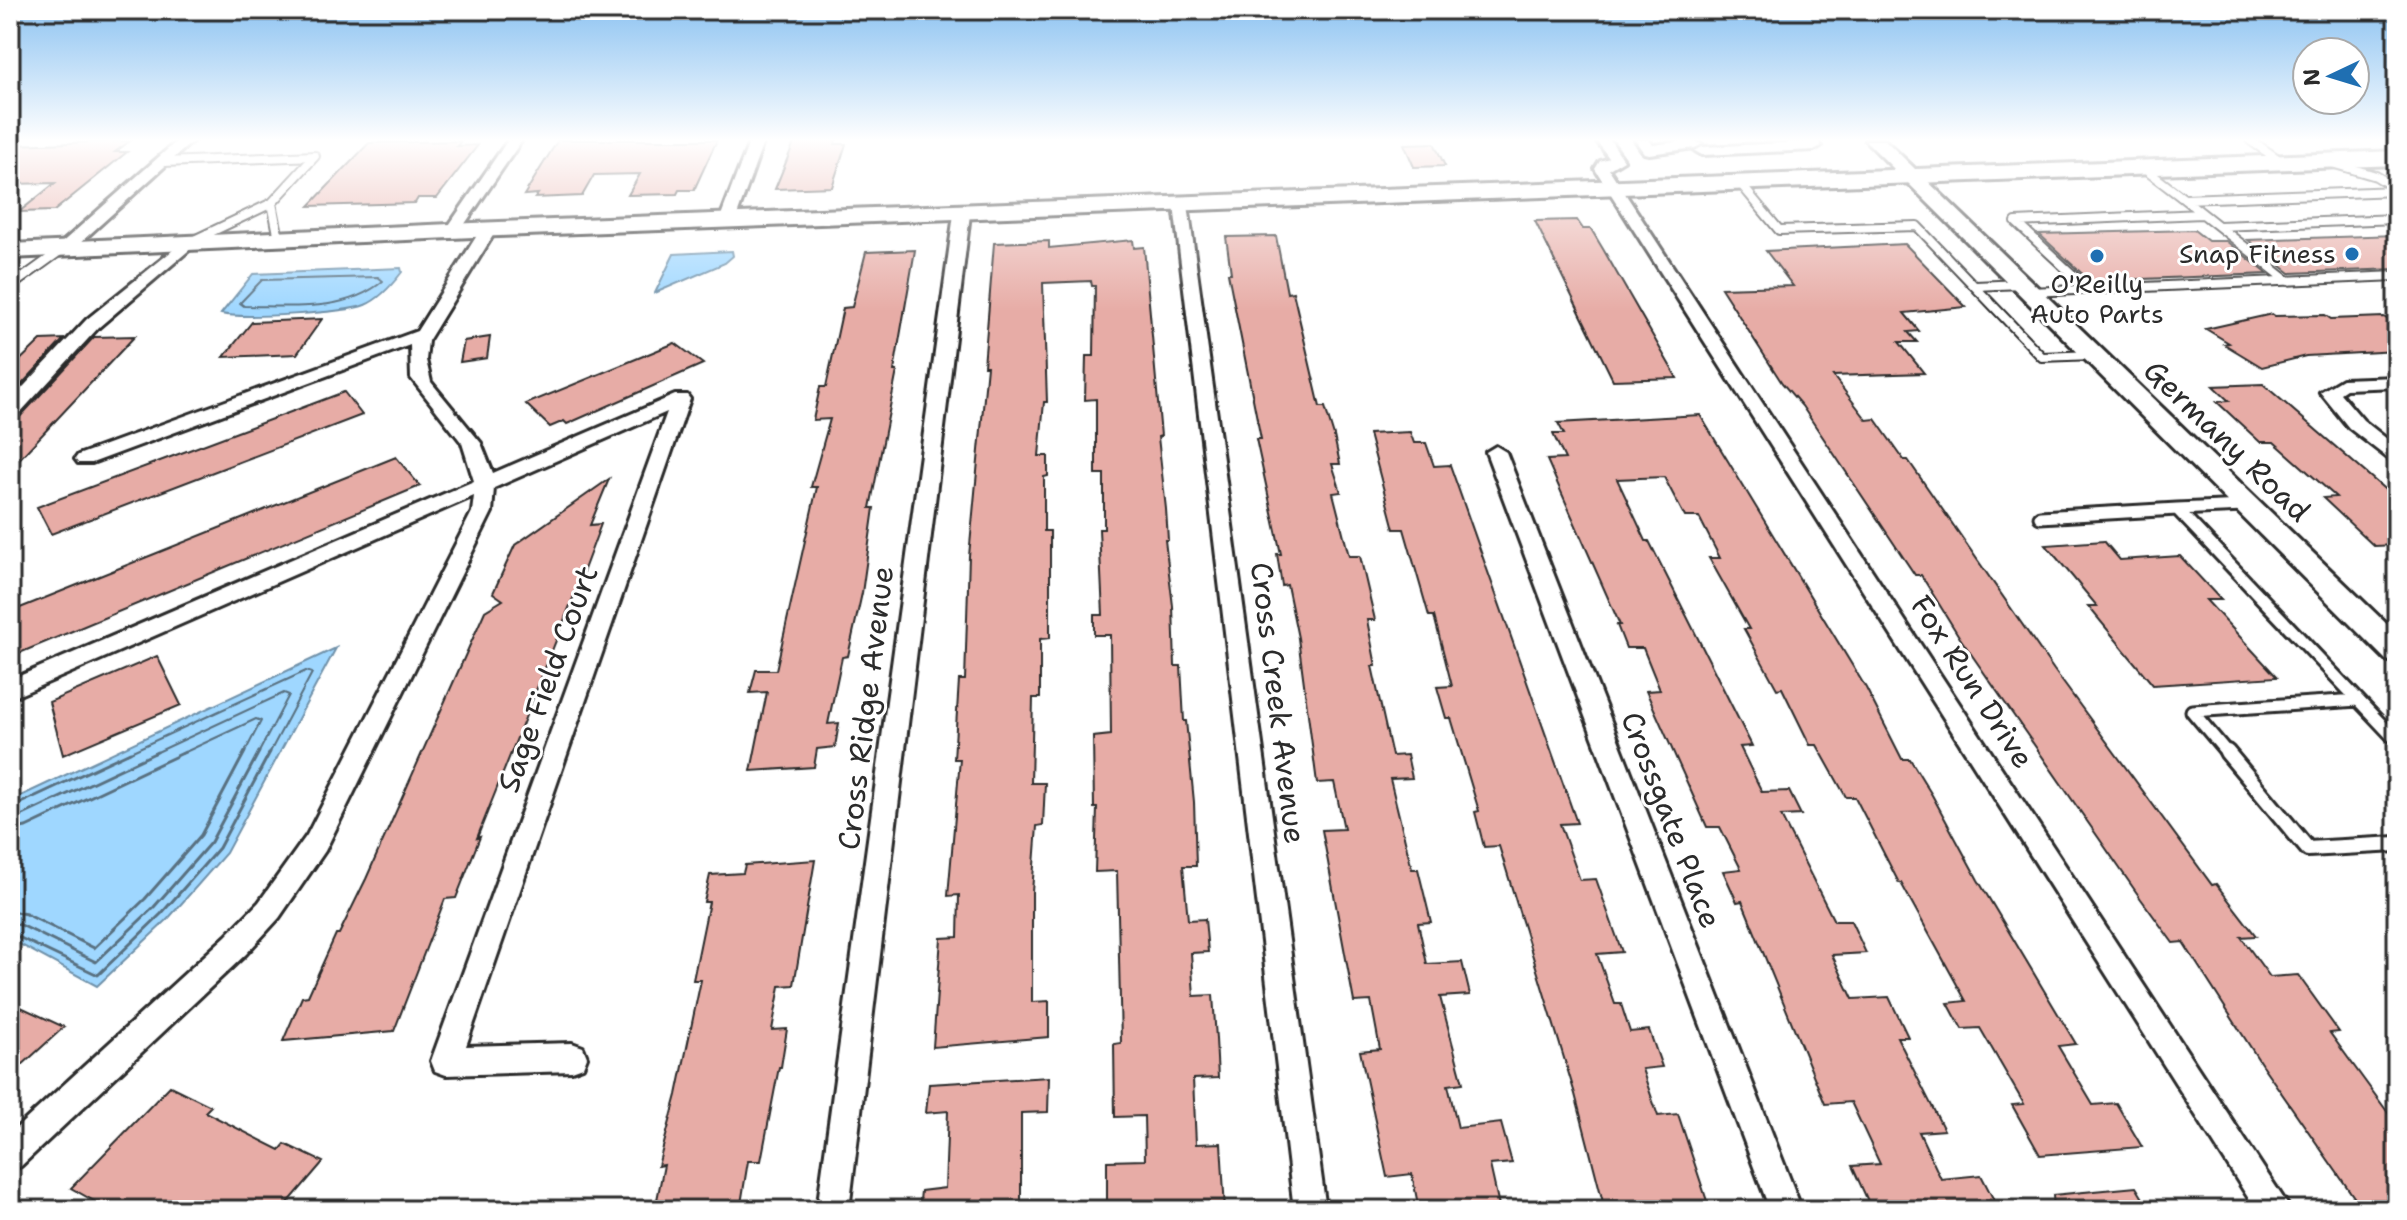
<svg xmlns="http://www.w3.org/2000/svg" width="2407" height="1220" viewBox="0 0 2407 1220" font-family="'Shantell Sans',sans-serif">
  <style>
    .water { fill: #9fd7ff; stroke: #7192aa; stroke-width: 2 }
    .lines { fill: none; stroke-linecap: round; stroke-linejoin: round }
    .shore-far1 { stroke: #597080; stroke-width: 2 }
    .shore { stroke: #597080; stroke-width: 3 }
    .building { fill: #e7aca6; stroke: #2b2b2b; stroke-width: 2 }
    .lane-far2-casing { stroke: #2b2b2b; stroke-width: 12 }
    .lane-far1-casing { stroke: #2b2b2b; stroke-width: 17 }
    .lane-casing { stroke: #2b2b2b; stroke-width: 20 }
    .street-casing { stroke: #2b2b2b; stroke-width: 6 }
    .secondary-casing { stroke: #2b2b2b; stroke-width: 6 }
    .primary-casing { stroke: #2b2b2b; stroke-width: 6 }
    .lane-far2 { stroke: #fff; stroke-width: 8 }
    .lane-far1 { stroke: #fff; stroke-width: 11 }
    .lane { stroke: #fff; stroke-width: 14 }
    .street { fill: #fff; fill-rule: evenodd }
    .secondary { fill: #fff; fill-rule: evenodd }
    .primary { fill: #fff; fill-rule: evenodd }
    .poi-dot { fill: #1f6fb2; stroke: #fff; stroke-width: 3 }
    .labels { text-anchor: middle; stroke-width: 6; stroke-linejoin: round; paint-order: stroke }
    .far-poi-label { font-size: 26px; fill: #2b2b2b; stroke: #fff; text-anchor: end }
    .street-label { font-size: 30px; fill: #2b2b2b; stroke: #fff }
  </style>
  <rect width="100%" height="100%" fill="#fff"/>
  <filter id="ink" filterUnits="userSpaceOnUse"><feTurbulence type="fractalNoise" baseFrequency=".0125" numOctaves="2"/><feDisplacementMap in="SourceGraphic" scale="16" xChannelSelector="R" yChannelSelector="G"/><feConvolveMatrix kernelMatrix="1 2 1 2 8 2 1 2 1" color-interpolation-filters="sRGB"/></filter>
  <g filter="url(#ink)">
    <path class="water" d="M732 251 733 256 725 263 655 293 674 254Z
      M401 268 402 272C392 285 380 299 365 305 345 313 243 319 221 314L253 274Z
      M336 648 226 853 167 920 97 986 10 939V801Z"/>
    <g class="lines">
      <path class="shore-far1" d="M378 277 383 281C345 313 290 306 244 306L240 303 262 280Z
        M126 754 306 671 312 673 269 754
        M153 754 284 693 289 695 258 754
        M181 754 256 719 261 721 244 754"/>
      <path class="shore" d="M10 808 130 752
        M10 818 21 816 157 752
        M10 830 26 827 185 752
        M10 911 26 914 94 948 145 899 201 835 245 752
        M10 923 21 925 96 962 154 907 211 842 259 752
        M10 933 98 975 161 914 219 848 270 752"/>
    </g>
    <path class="building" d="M558 140H717L694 190H679L677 194 628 195 640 174 594 175 582 196 535 198 538 194 524 195Z
      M795 140H836L835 144H846L832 187 775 189Z
      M130 141 115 152H127L54 211 19 212 55 183 10 184V145Z
      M461 141 457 146 478 145 437 198H418L415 203 309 206 369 143Z
      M1434 143 1445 166 1414 167 1404 144Z
      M1577 220 1583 229H1591L1603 249 1677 378 1613 380 1535 221Z
      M2194 230 2208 241H2226L2268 274 2090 281 2039 234Z
      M2397 235V269L2290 273 2248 240Z
      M1276 236 1287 293 1293 292 1320 407H1325L1334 436 1340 464H1332L1341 492 1333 493 1349 556H1360L1375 620H1367L1376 666H1372L1392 756 1407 755 1412 778 1390 779 1412 869H1418L1431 922 1418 923 1427 964 1462 962 1470 995 1440 997 1463 1083 1448 1085 1458 1128 1501 1123 1512 1163 1490 1165 1500 1210H1419L1412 1174 1387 1177 1360 1051 1380 1049 1371 1001 1354 1002 1322 830 1344 829 1334 782 1317 783 1298 638 1287 585 1282 586 1277 554H1281L1256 439H1261L1228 273H1231L1226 237Z
      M1133 240 1134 248 1144 247 1161 436 1158 437 1166 509 1168 540H1165L1173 606 1175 666H1181L1184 721H1186L1194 802 1196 866H1183L1188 920 1205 919 1208 952 1191 953 1194 996 1213 995 1216 1039 1218 1078 1193 1079 1196 1144 1221 1143 1225 1210H1107V1161L1145 1160 1144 1116 1115 1117 1114 1044 1121 1043 1117 871 1095 872 1097 808H1094L1093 737 1111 735 1110 635H1094V615H1103L1099 529H1104V474H1096V399L1085 400 1086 356H1094L1095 286H1092L1091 281 1043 283 1047 402H1044L1039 456H1048V476L1044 477V531H1050V638L1040 639V698H1033L1031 783H1045L1043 825 1037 826 1032 892V1002L1049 1001V1037L933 1047 941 938 958 937 959 895 948 896 960 759H954L959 680H965L969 556 987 366H984L994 243 1049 241V248Z
      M1905 244 1966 307 1904 313 1919 331 1908 332 1917 342H1899L1924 373 1833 376 1867 420 1875 419 1904 460H1908L2054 670 2212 885 2216 884 2256 936 2241 937 2270 977 2298 975 2339 1032 2330 1033 2397 1125V1210H2363L2262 1065 2183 942 2173 943 2141 899 1960 638 1921 575H1915L1802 406 1782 383 1721 288 1793 286 1766 251Z
      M915 250 894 371H897L870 508H874L862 593 848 656 842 657 828 724 839 723 835 747 817 749 814 767 751 771 767 692 750 693 756 670H776L817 487H811L830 419 813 420 820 387H826L843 308 852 307 866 252Z
      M2272 314 2275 316 2325 315 2331 319 2384 317 2397 326V351L2306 356 2262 367 2224 344 2229 343 2206 329Z
      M322 319 297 354 224 357 252 322Z
      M135 336 10 469V421L19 418 94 337Z
      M490 337 487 358 460 362 464 341Z
      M64 339 10 397V370L41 340Z
      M675 343 703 364 567 424 564 421 550 427 526 404Z
      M2263 384 2397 500V545L2374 546 2323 498 2336 497 2274 442H2260L2217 402 2229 401 2213 386Z
      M344 392 362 415 51 534 37 507Z
      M1700 415 1866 688 1902 759H1910L1932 795 1978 880 2076 1044 2058 1046 2093 1105 2116 1103 2142 1147 2040 1155 2012 1105 2024 1104 1980 1028 1962 1029 1948 1003 1966 1001 1901 883H1899L1855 797H1846L1817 745H1810L1782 688 1777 689 1744 629H1749L1709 558H1720L1699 517H1685L1664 477 1617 479 1646 541H1649L1752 746 1740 747 1762 792 1789 791 1801 815 1781 816 1834 921H1851L1866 953 1832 955 1853 999 1889 997 1908 1037H1897L1944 1130 1919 1132 1941 1179 1981 1175 1999 1210H1872L1852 1166 1880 1164 1851 1102 1825 1104 1742 901 1737 902 1723 871 1741 869 1720 827H1707L1646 691 1660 690 1643 648H1626L1617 625H1620L1547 460 1565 459 1553 434H1564L1558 423Z
      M1410 432 1414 443H1426L1434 466 1450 465 1577 823 1560 824 1580 880 1596 879 1622 952 1597 954 1615 1004H1621L1630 1032 1649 1030 1662 1067 1642 1069 1658 1116 1678 1114 1710 1210H1605L1575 1094 1499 846 1484 847 1475 812 1479 811 1451 718H1446L1437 687 1452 686 1434 616H1429L1404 529H1394L1369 434Z
      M396 457 420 486 10 657V612Z
      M609 479 590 525 601 524 579 583 477 838 480 837 456 898 445 899 394 1031 283 1041 302 997 308 996 336 934H339L366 879 485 611 503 600 493 593 515 545Z
      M2104 541 2120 560 2180 556 2221 600H2206L2277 677 2153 685 2088 606H2097L2046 545Z
      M157 656 181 705 63 755 49 702Z
      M815 860 794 985 780 986 772 1030 787 1029 781 1067H779L761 1161H748L740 1210H655L664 1165 658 1166 677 1095 701 980H693L709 902H704L710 875 743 873 745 865Z
      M10 1002 64 1027 10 1076Z
      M1049 1077 1048 1112 1021 1113V1210H919L921 1191 945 1188 948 1111 926 1113 929 1084Z
      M170 1086 211 1106 205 1112 280 1150 285 1144 323 1162 282 1210H110L71 1188Z
      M2136 1187 2150 1210H2054L2053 1195Z"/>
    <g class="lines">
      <g class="lane-far2-casing">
        <path id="lane-far2" d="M2250 140 2282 162
          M163 162 315 156 272 203
          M2332 163 2376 176 2397 189
          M2142 167 2184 199
          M1740 183 1779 230 1917 226 2042 357 2093 355
          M2219 226 2397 219
          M194 240 272 203 279 239
          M2288 281 2184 199 2397 191
          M1975 286 2021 284
          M10 287 60 251
          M2089 290 2016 222 2202 214
          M2030 292 2397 276"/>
      </g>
      <g class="lane-far1-casing">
        <path id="lane-far1" d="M2244 506 2177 509 2397 741
          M2040 517 2177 509
          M2228 754 2192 711 2358 700"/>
      </g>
      <g class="lane-casing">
        <path id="lane" d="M2227 752 2308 849 2397 844"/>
      </g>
      <g class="street-casing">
        <path id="street" d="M178 140H194L70 252H58V246Z
          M508 140H522L458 234H448L445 231Z
          M750 140H764L735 221 732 224H722L719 221Z
          M1596 140H1610L1624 160 1609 169 2291 1210H2256L1595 169 1600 161 1609 158Z
          M1635 140H1649L1653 145 1691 140 1702 144 1695 148 1649 154 1644 153Z
          M1802 140H1817L1821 146 1814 150 1702 155 1695 151 1702 147 1804 142Z
          M1181 201 1188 205 1326 1210H1294L1174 205Z
          M962 209 970 214 849 1210H817L954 214Z
          M489 224 497 229 428 341 426 360 431 382 481 443 493 473 675 395H687L690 399 466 1046 572 1043 583 1047 587 1057 583 1067 572 1071 446 1075 435 1071 431 1061 667 412 494 488 492 512 325 851 279 918 246 954 21 1166 10 1171V1134L226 936 259 902 307 835 472 512 474 496 10 699V680L474 481 462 443 411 378 410 345 92 463H78L75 459 78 455 417 331 481 229Z
          M188 238 194 240V246L99 327 17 416 10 418V401L87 319Z
          M2397 377V387L2346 389 2340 393 2363 420 2397 447V462L2390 460 2349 428 2320 392 2342 379Z
          M1496 446 1506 452 1802 1210H1770L1486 452Z"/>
      </g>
      <g class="secondary-casing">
        <path id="secondary" d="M1865 140H1885L2397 634V663L2386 660Z"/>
      </g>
      <g class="primary-casing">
        <path id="primary" d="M2397 151V165L473 237 10 258V244L473 223Z"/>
      </g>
      <use href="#lane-far2" class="lane-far2"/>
      <use href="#lane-far1" class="lane-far1"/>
      <use href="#lane" class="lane"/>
      <use href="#street" class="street"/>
      <use href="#secondary" class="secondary"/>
      <use href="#primary" class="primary"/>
    </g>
  </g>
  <linearGradient id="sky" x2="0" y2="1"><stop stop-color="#8bc2f1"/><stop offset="0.45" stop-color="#fff"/><stop offset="1" stop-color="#fff" stop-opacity="0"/></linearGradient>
  <rect width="2407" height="311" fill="url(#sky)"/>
  <g class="poi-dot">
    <circle cx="2352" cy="254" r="8"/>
    <circle cx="2097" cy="256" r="8"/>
  </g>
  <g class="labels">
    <g class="far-poi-label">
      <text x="2336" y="263">Snap Fitness</text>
      <text x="2097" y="293" text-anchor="middle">O'Reilly<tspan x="2097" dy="30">Auto Parts</tspan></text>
    </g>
    <g class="street-label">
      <text transform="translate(2227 441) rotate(44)" y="10">Germany Road</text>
      <text transform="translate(548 679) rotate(-70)" y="10">Sage Field Court</text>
      <text transform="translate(1972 682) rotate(57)" y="10">Fox Run Drive</text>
      <text transform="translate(1278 703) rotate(83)" y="10">Cross Creek Avenue</text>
      <text transform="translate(866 708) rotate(-83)" y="10">Cross Ridge Avenue</text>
      <text transform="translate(1671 820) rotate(69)" y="10">Crossgate Place</text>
    </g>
  </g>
  <rect width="2407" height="1220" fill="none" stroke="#fff" stroke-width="40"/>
  <rect x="20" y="20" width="2367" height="1180" fill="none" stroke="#2b2b2b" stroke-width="3" filter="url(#ink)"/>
  <g transform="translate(2331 76) rotate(266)"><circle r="38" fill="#ffffff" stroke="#aaaaaa" stroke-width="2"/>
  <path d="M0-6L14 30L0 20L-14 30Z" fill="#1f6fb2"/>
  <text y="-12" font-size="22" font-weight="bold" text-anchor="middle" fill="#2b2b2b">N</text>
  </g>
</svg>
